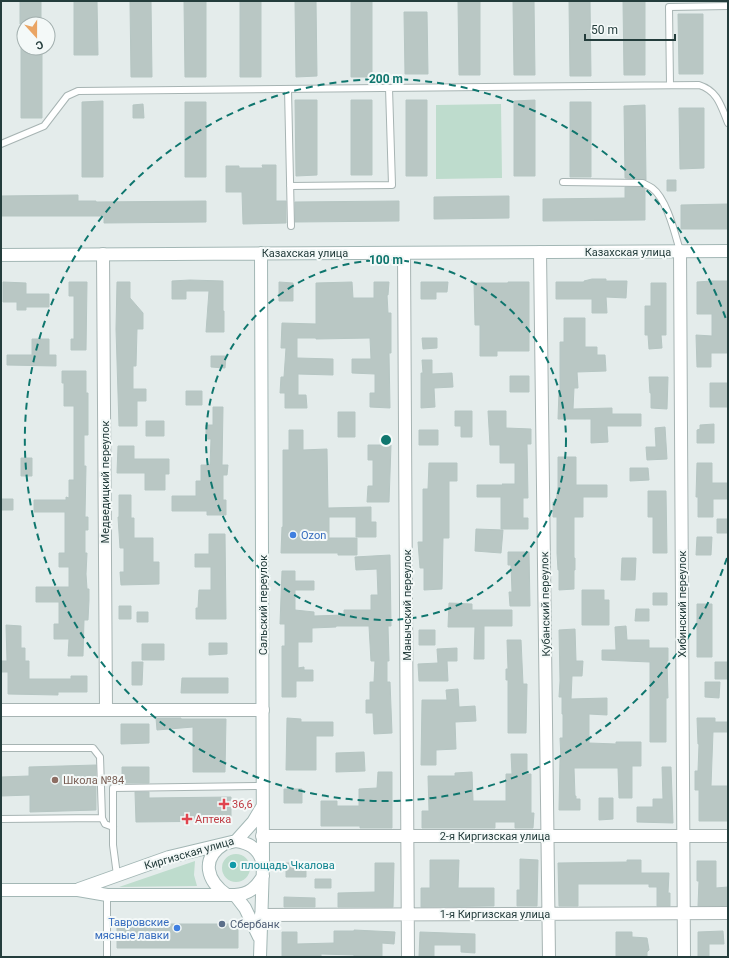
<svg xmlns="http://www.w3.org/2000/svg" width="729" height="958" viewBox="0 0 729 958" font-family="Roboto,sans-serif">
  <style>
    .green { fill: #bedccd }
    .building { fill: #b9c7c4; stroke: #b6c6c3 }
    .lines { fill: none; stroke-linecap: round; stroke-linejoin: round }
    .service-casing { stroke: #a7b4b3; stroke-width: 8 }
    .minor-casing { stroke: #a7b4b3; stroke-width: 14 }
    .secondary-casing { stroke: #a3b7b5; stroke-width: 14 }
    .service { stroke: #fff; stroke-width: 6 }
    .minor { stroke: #fff; stroke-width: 12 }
    .secondary { stroke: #fff; stroke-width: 12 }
    .ring { fill: none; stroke: #0f766e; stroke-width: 2; stroke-dasharray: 7 5 }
    .shop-dot { fill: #3f7fe0; stroke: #f4f9f8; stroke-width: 1.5 }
    .education-dot { fill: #8d6e63; stroke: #f4f9f8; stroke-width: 1.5 }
    .health-dot { fill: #e0444e; stroke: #f4f9f8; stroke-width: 1.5 }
    .culture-dot { fill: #0f9aa8; stroke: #f4f9f8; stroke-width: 1.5 }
    .service-dot { fill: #5c6f8a; stroke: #f4f9f8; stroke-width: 1.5 }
    .labels { text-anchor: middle; stroke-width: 4; stroke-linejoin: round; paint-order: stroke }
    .street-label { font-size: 11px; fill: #243d3c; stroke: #f4f9f8 }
    .shop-label { font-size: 11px; fill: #366cbe; stroke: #f4f9f8; text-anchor: start }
    .education-label { font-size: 11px; fill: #785e54; stroke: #f4f9f8; text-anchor: start }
    .health-label { font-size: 11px; fill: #be3a42; stroke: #f4f9f8; text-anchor: start }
    .culture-label { font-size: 11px; fill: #0d838f; stroke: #f4f9f8; text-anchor: start }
    .service-label { font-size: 11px; fill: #4e5e75; stroke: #f4f9f8; text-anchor: start }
    .centre { fill: #0f766e; stroke: #f4f9f8; stroke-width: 2 }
    .ring-label { font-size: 12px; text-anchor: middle; font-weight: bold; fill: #0f766e; stroke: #f4f9f8; stroke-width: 4; stroke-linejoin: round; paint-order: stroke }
  </style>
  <rect width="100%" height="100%" fill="#e4eceb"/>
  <path class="green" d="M501 104 502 178 436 179V105Z
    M222 868a14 14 0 1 1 28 0a14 14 0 1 1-28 0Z
    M195 861 194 875 197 886 119 887Z"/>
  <path class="building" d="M20 1H41V24H20Z
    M74 1H97L98 55H74Z
    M130 1H151L152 77H131Z
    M184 1H206V77H185Z
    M240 1H261V77H240Z
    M295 1H316L317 76 296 77Z
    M351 1H372V77H351Z
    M458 1H480V75H459Z
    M513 1H534L535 75H514Z
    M569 1H590L591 76H570Z
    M623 1H645V75H624Z
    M404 12H427L428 74H405Z
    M678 14H703V74H679Z
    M21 48H42V118H21Z
    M295 100H317V175L296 176Z
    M351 100H372V175H351Z
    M406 100H427V176H406Z
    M535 100V176H514V101Z
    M103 101V177H82V102Z
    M185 102H206V177H185Z
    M570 102H591V177H570Z
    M143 104 144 118H133V105Z
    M645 105 646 180 625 178 624 106Z
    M679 108H704V168L680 169Z
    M262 165H276V201H286V223L243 224 242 192H226V166H239V168H263Z
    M667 180H676V191H667Z
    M625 187H642L645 189V220L543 221V199L625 198Z
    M78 195V201H96V202L206 201V222L104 223V216H1V196Z
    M509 196V218L434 219V197Z
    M399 201V221L295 222V202Z
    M728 204V229H681V205Z
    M592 279H606V281H627L626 298 606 297 607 313H592V299H556V282H584V281Z
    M190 280 223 281V311H224V332H206L209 291H186V299H172V281Z
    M712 281H728L727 353H711V367H697L696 335 712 336V314H697V282Z
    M3 282 26 283V294H49V307H26V310H17V302H3Z
    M69 282H87L86 350H71V339H74V296H69Z
    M117 282H130V298L143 313V329H137L136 366H133V389H146V401H137V426H119L116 329Z
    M279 282 293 283V301H279Z
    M352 282 353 298H374V282H389L388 295H387L388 313H391V353H389L390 408 370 407V393H375V374L352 373V359H371L370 338 316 339V338H297V358L333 359V375L298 374V395H306L307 408H285V393H280L281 377H284L286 348H281L282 323 316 324V283Z
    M421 282H448L447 292H436V299H421Z
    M508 282H529V351H497V356H480V325H475L474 283H508Z
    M651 283H666V335H661L662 348 649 349 648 335H645V306H651Z
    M564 318H585V347H597V355H605L606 371 577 372 578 388H574L573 409 612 408V414H641V426H607L608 442 591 443V419H558L559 391H560V342H564Z
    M422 338H437V348L423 349Z
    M32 339H49V355H56V366L7 365V355H32Z
    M211 356H226L225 368 211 367Z
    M422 360H432V374L452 373 453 387 434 388 435 407 421 408V373H423Z
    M62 371H86V393H88V435H84V466H86L85 517H88V530H85V553H87L86 574 87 589H89V600L88 620H84L83 656H68L69 639H54V624H59V602H36V587H69V567H59V553H65V512H34V500H66V497L69 498V480H74V406H64V383H62Z
    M510 376H529V392H510Z
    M649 377H668L667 409 651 408V393H650Z
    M710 383H728V407H710Z
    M186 391H202V405H186Z
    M213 407H223L222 465H228L227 475H223V500H226V515H207V511H172V496H196V481H201V465H210L211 439H206V425H213Z
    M455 411H472V437H461V426H455Z
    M488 411H506V428L531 429V444H527L528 498H523V518H528V529H501V497H477V485H503L502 484H515V463H500V445H490Z
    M338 412H355V437H338Z
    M146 421H164V436H146Z
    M714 424V443H697V430L700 429V425Z
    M665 427 667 459 647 460 646 447H656L655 428Z
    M289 430H303V450L327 449 328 508 371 507V522H376V537H356V517H329V538H357V555H338V553H281L282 527H283V450H289Z
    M419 430H438V445H419Z
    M368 445H391L389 502H367L368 486H373V460H368Z
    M118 446H134V459H169V474H165V490H145V473H117Z
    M558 457H576V485H607V497H583V517H574V558H575V570H574V589L559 590V570H558L557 553V517H553V502H556L558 487Z
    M21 458H32V476H21Z
    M429 463H457V481H449V538H443L442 589 424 590V568H420L418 542H423V489H428Z
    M697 463H712V483H728V499H713V517H698V497H696Z
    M630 468H648L649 480 630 481Z
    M648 491H666L667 553H653V517H648Z
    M119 495H131V518H134V538H153V562H159V584L121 585 120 572H124V548H120L118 517H119Z
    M2 499H13V510H2Z
    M717 519H728V533H717Z
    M476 529 503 530 501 553 475 551Z
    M209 534H225L226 619H196V608H198L199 590H211V567H195V554H209Z
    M697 537H712L711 555H696Z
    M508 552H529L530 606H510L509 592H512L511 565H508Z
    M390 555 391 626H388L389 661H387V682H390L392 733 374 734 373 713H366V700H370V682H374L375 661H371L369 626H336V627L312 628V642H298V668L304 667V670H313V681H296V697H282V646H285V624H280L282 571H295V581H314V590H295V610L314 612V616L344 615V610H371V595H378L377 569 356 570 355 557Z
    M622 558H636L635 580H621Z
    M582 590H604V600H609V625H582Z
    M653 593H667V605H653Z
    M449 603 472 604V610H512V626H484V659H474L475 627H448Z
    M697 604H712V657H697Z
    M119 606H131V619H119Z
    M636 609H649V621H635Z
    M137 612H148V622H137Z
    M6 625 21 626V648H25V661H29V679H71V676H87V692H58V695L8 694V672H1V661H7Z
    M626 626 627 640H649V648H668V661H667L668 698H666V742H650V662L602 660V650H616L615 627Z
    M575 629 576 661H583L582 676H572L571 699 607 698V715L589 714V743L616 744V742H641V766H632V798H619L618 768H574L575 796H576V799H580V810H559L560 758H561L560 738H563V714H562V697H559L560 681 559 630Z
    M419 630H435V645H419Z
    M507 640H521L523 684H527L526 733H508V680H506V669H508Z
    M209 643H227V654L209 655Z
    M142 644H164V660H142Z
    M457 648V661H447L448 681H419L418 664 438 663 437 649Z
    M132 662H143L142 685H132Z
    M715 662H728V679H715Z
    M182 678H228V693H181Z
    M705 682H720L719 698 705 697Z
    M458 689 459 707 475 706 476 721 455 722 456 749 436 750V765H421L422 700H447L446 690Z
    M156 718H181V719H226L225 772H193V727L157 730Z
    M287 718 301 719V722H333V736H316V770H286Z
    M697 718H715V722H728V732H713L711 786H728V821H699V790H695V771H698L699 744H698Z
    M121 724H149V743L121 744Z
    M364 752 365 771 336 772V753Z
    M511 754H527V774H531V813H534L533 828H515V822H495V828H422V811H429L428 776H455V773L472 772 473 801H506V774H512Z
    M96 765V810L30 812V795L1 796V777L29 776V767Z
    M122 767H149V783H122Z
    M662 767H671L673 823 637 822V807H653V799H663Z
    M378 772H392V828H360V826H321V801H337V806H359V789L377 788Z
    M284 789H302V803H284Z
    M135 792H149V798L231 797V821L136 822Z
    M599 798H613V819L599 820Z
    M520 859 538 860 537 906H517V890H520Z
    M430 860H459L458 888H494V906L421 907V888H430Z
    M627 860H641V873H669L668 893H670V906H657V887H649V884H578V906H559L558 863 627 862Z
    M697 861H716V888L728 887V906H698L699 881H697Z
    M286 863H306V877H286Z
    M375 863H394L393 907H338V893L375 892Z
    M315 879H331V888H315Z
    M284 897 315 898V907H284Z
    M117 924H238V948H117Z
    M354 930 395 932 394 944 382 943V957H354V955L321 954V957H282V932H297V944L334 943V931H354Z
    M723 931 724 944H709V957H698V932Z
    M420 932 475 934V953L461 952V945H434V957H419Z
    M616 932H632V937L647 938 649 950 647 952V957H616Z"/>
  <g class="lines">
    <g class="service-casing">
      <path id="service" d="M670 85 669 7 728 6
        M288 89 291 226
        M1 144 44 126 67 96 78 91 699 85C718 91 721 106 728 123
        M563 182 643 183C646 185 649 186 652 188 667 199 675 234 680 251
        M290 186 392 185 389 88
        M1 748H93L100 757 102 818
        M1 819 102 818 105 824 113 827
        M117 875 113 845V788L262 786
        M107 895V957"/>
    </g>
    <g class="minor-casing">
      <path id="minor" d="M680 251 684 957
        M540 252 549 957
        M404 253 408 957
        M103 254 106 710
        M1 710H263
        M262 836H728
        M261 915 728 913"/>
    </g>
    <g class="secondary-casing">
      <path id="secondary" d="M1 255 728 251
        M236 841C249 843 258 848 262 861
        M224 844C200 859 207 881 227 895
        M79 889 169 857 236 841 253 822 262 807
        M1 890H78L107 895H235C249 894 256 888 263 876
        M235 895 245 908 259 937
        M260 957 263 865 261 253"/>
    </g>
    <use href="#service" class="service"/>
    <use href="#minor" class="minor"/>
    <use href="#secondary" class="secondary"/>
  </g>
  <g class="ring">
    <circle cx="386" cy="440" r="180"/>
    <path d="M727 558A361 361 0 1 1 727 322"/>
  </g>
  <g class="shop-dot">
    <circle cx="293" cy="535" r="4"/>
    <circle cx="177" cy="928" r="4"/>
  </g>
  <circle class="education-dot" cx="55" cy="780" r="4"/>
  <g class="health-dot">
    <path d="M222 798h4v4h4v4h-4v4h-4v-4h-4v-4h4z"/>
    <path d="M185 813h4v4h4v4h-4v4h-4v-4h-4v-4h4z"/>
  </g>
  <circle class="culture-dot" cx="233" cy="865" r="4"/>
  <circle class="service-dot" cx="222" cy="924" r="4"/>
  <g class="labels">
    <g class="street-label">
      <text x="628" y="256">Казахская улица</text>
      <text x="305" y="257">Казахская улица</text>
      <text transform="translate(105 482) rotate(-90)" y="4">Медведицкий переулок</text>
      <text transform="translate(545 604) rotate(-91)" y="4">Кубанский переулок</text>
      <text transform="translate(682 604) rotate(-90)" y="4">Хибинский переулок</text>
      <text transform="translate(263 605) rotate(-90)" y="4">Сальский переулок</text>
      <text transform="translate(407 605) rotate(-90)" y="4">Манычский переулок</text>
      <text x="495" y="840">2-я Киргизская улица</text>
      <text transform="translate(189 853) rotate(-16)" y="4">Киргизская улица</text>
      <text x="495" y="918">1-я Киргизская улица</text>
    </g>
    <g class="shop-label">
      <text x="301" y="539">Ozon</text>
      <text x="169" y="926" text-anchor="end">Тавровские<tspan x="169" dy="13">мясные лавки</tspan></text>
    </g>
    <g class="education-label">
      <text x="63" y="784">Школа №84</text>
    </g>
    <g class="health-label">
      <text x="232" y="808">36,6</text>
      <text x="195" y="823">Аптека</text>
    </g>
    <g class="culture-label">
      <text x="241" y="869">площадь Чкалова</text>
    </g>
    <g class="service-label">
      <text x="230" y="928">Сбербанк</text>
    </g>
  </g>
  <circle cx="386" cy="440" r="6" class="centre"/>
  <g class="ring-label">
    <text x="386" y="83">200 m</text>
    <text x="386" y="264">100 m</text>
  </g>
  <rect width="729" height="958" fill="none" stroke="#243d3c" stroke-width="4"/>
  <g transform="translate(36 36) rotate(159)"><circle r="19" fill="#f4f9f8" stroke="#a1aead"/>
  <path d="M0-3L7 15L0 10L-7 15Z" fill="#eaa564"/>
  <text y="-6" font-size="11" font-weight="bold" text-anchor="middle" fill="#243d3c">С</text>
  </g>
  <path d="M585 34v6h90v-6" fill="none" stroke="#243d3c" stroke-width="2"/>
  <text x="591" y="34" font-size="12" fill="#243d3c" stroke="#f4f9f8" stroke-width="3" paint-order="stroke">50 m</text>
</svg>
